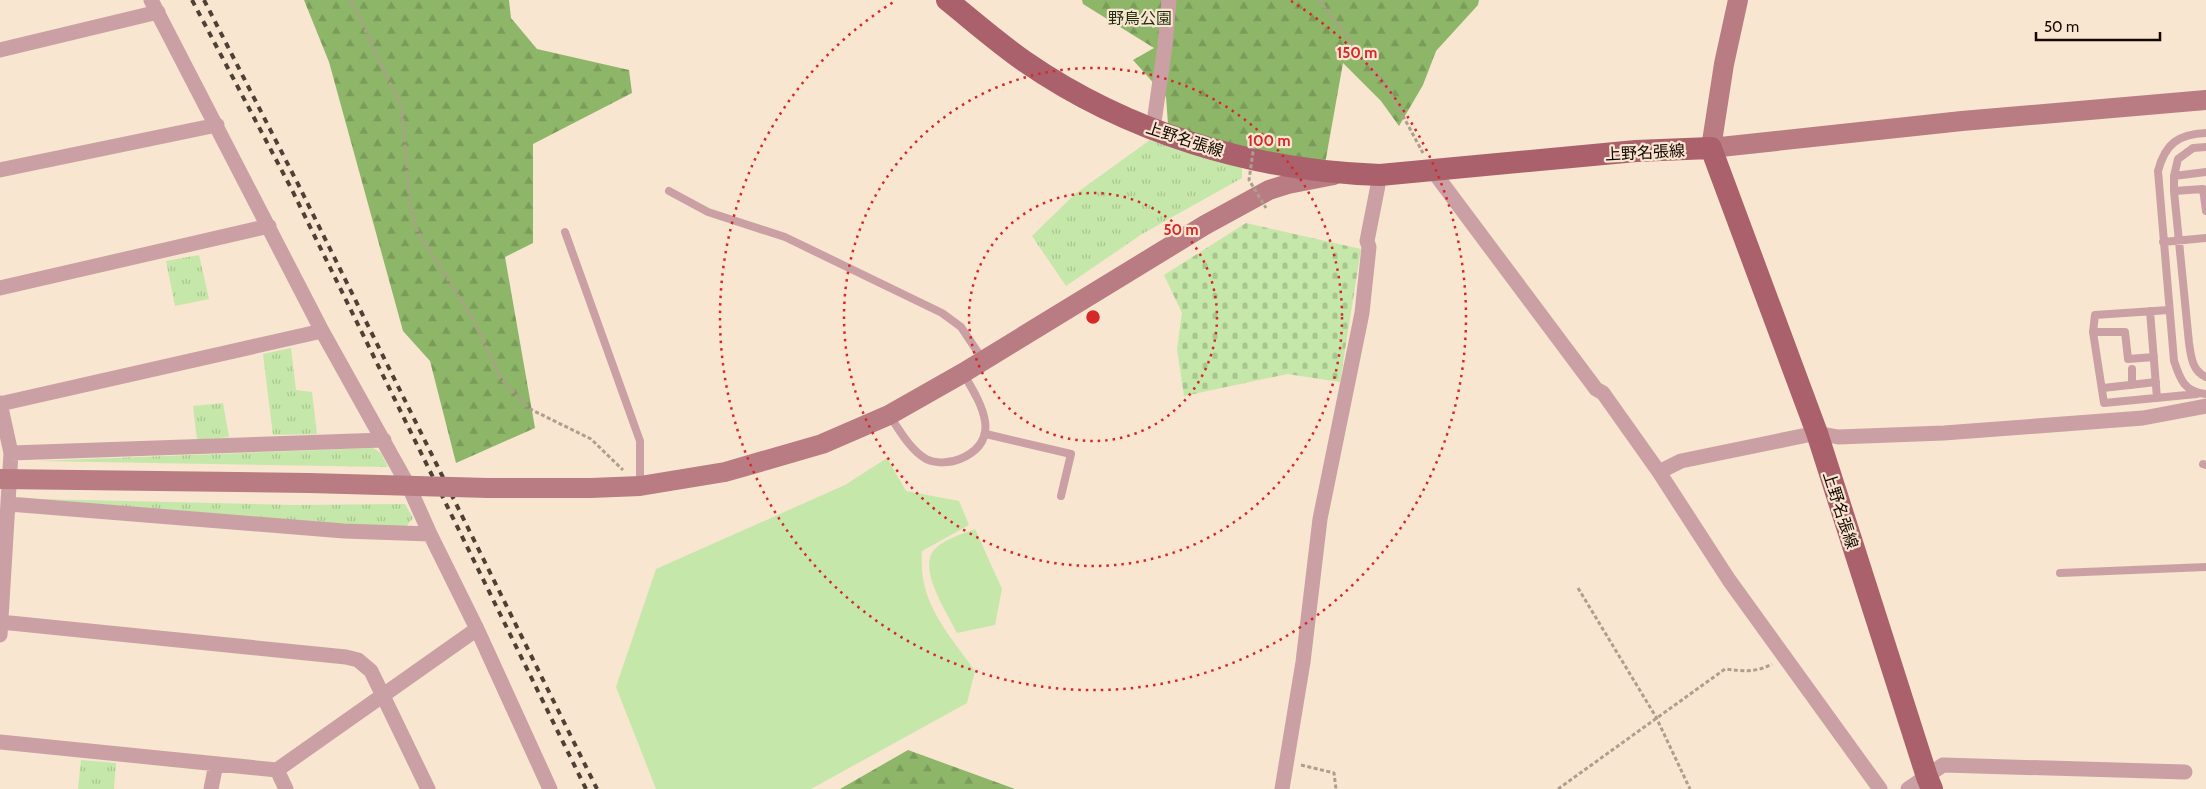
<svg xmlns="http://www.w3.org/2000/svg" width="2206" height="789" viewBox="0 0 2206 789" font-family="Cabin,'Noto Sans JP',sans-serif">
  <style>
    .grass { fill: url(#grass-tufts) }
    .forest { fill: url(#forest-firs) }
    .cemetery { fill: url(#cemetery-stones) }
    .pitch { fill: #c5e7a9 }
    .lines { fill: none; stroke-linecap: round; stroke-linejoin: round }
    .path { stroke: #af9e8d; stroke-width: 3; stroke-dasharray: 4 2.5; stroke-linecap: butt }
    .lane { stroke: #cba0a5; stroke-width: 8 }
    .street { stroke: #cba0a5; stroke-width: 15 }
    .secondary { stroke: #b97c83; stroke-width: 20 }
    .primary { stroke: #ab616c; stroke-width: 22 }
    .rail { stroke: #4f4035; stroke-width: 4; stroke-dasharray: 6 6; stroke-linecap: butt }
    .path-bridge { stroke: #af9e8d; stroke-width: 3; stroke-dasharray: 4 2.5; stroke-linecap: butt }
    .secondary-bridge { stroke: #b97c83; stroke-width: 20 }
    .ring { fill: none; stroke: #d62828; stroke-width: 2.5; stroke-dasharray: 2.5 5 }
    .labels { text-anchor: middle; stroke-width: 4.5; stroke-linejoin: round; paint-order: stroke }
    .park-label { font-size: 16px; fill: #1f2f0f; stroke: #f8e6d1 }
    .street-label { font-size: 16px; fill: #160700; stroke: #f8e6d1 }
    .centre { fill: #d62828; stroke: #f8e6d1; stroke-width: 2.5 }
    .ring-label { font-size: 15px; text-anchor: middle; font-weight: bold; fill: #d62828; stroke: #f8e6d1; stroke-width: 4.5; stroke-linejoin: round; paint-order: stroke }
  </style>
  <defs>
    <pattern id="grass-tufts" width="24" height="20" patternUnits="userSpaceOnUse" patternTransform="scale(1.25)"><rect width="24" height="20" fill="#c5e7a9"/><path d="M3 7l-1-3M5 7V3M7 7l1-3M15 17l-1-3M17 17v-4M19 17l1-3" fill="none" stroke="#a8c590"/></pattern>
    <pattern id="forest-firs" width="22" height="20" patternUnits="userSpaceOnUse" patternTransform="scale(1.25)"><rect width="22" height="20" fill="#8eb669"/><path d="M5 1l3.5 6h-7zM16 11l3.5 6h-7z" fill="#7a9b59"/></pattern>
    <pattern id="cemetery-stones" width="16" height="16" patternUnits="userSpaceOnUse" patternTransform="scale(1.25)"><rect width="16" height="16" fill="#c5e7a9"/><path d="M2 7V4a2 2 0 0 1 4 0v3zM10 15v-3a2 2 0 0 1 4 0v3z" fill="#a8c590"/></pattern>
  </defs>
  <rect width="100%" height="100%" fill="#f8e6d1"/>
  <path class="grass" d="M1150 140 1242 167V178L1142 234 1066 286 1032 236 1075 194Z
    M199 255 209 299 175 306 166 261Z
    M291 348 296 390 312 392 317 434 273 435 263 354Z
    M223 403 229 437 197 440 193 406Z
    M373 448 381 453 388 467 37 461Z
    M39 499 294 505 405 504 413 518 406 527 328 523Z
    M81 760 116 763 114 789H78Z"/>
  <path class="forest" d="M304 0H509L511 18 537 49 629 70 632 93 533 144V243L505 257 535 428 456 463 430 361 403 331 329 62Z
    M1082 0H1479L1478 5 1436 51 1423 85 1399 126 1381 101 1343 63 1325 164 1192 136 1168 124 1166 97 1133 60 1154 48 1083 4Z
    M908 750 1015 789H840Z"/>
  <path class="cemetery" d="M1246 223 1361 249 1340 382 1287 374 1184 396 1177 349 1182 313 1164 275Z"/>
  <path class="pitch" d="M887 458 906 491 959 501 969 525 922 551C918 603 947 631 975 671L967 703 811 789H656L616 687 656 569 845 485Z
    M975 529 1002 589 995 625 957 633C948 614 915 566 936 548 945 539 963 534 975 529Z"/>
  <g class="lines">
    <path class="path" d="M351 0 402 109 410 207 418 232 474 321 502 380 530 409 591 439 623 470
      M1319 0 1390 92 1423 153
      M1578 588 1656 717 1690 789
      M1301 765 1334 773 1336 789
      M1558 789 1725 669C1742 671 1756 673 1772 664"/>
    <path class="lane" d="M2206 133C2178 134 2165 144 2158 171L2174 361C2180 379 2184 392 2206 394
      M2174 176 2206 172
      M669 191 708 212 785 237 942 313 961 327 983 360
      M2174 191V176L2178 159 2193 148 2206 147
      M2206 211 2203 189 2174 191 2189 343C2191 356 2192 371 2206 377
      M565 232 640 441V486
      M2163 242 2206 238
      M2169 310 2095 315 2093 332 2104 403 2197 394
      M2150 311 2157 398
      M2093 332H2125L2128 359 2154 357
      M2132 369V385
      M2103 388 2156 382
      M889 415C899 429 910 450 926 459 936 464 950 463 960 459 1005 440 980 402 963 373
      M986 434 1071 454 1061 496
      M2203 464 2206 465
      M2060 573 2206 567"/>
    <path class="street" d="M151 0 322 331 409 487 430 534 477 629 550 789
      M0 50 158 12
      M1153 129 1165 46 1169 0
      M0 170 217 125
      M1433 171 1596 389 1603 393 1659 472 1729 580 1880 789
      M0 288 269 226
      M0 403 11 453 0 635
      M0 404 322 331
      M11 453 384 440
      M1659 472 1681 461 1817 433 1838 437 1944 433 2143 418 2206 406
      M9 504 344 531 430 534
      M0 622 346 657 358 660 371 671 428 789
      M0 742 277 770 477 629
      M277 770 286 789
      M211 789 216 764
      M1282 789 1303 662 1320 519 1362 313 1369 247 1367 241 1380 175
      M1908 789 1943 765 2185 772"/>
    <path class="secondary" d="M1738 0 1724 64 1711 148 1962 121 2206 100
      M0 479 309 483
      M488 488H591L640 486 725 472 822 444 889 415 963 373 1205 225 1269 190 1288 184 1334 175"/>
    <path class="primary" d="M947 0C972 20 997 42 1024 61 1128 133 1254 171 1380 175L1636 151 1711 148 1817 433 1927 777 1932 789"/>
    <path class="rail" d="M192 0 291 188 586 789
      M204 0 299 186 597 789"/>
    <path class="path-bridge" d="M1254 145 1249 180 1266 208"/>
    <path class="secondary-bridge" d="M309 483 488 488"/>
  </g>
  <g class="ring">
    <circle cx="1093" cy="317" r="124"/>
    <circle cx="1093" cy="317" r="249"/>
    <path d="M1291 1A373 373 0 1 1 895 1"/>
  </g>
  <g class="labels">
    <g class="park-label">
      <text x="1140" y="24">野鳥公園</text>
    </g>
    <g class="street-label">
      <text transform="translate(1185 139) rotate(18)" y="6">上野名張線</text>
      <text transform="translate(1645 152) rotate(-3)" y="6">上野名張線</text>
      <text transform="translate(1841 510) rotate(72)" y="6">上野名張線</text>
    </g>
  </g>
  <circle cx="1093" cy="317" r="8" class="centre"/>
  <g class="ring-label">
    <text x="1357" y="58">150 m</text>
    <text x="1269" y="146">100 m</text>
    <text x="1181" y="235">50 m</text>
  </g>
  <path d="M2036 32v8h124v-8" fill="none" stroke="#160700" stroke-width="2.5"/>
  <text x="2044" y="32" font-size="15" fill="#160700" stroke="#f8e6d1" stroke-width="4" paint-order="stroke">50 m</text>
</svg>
